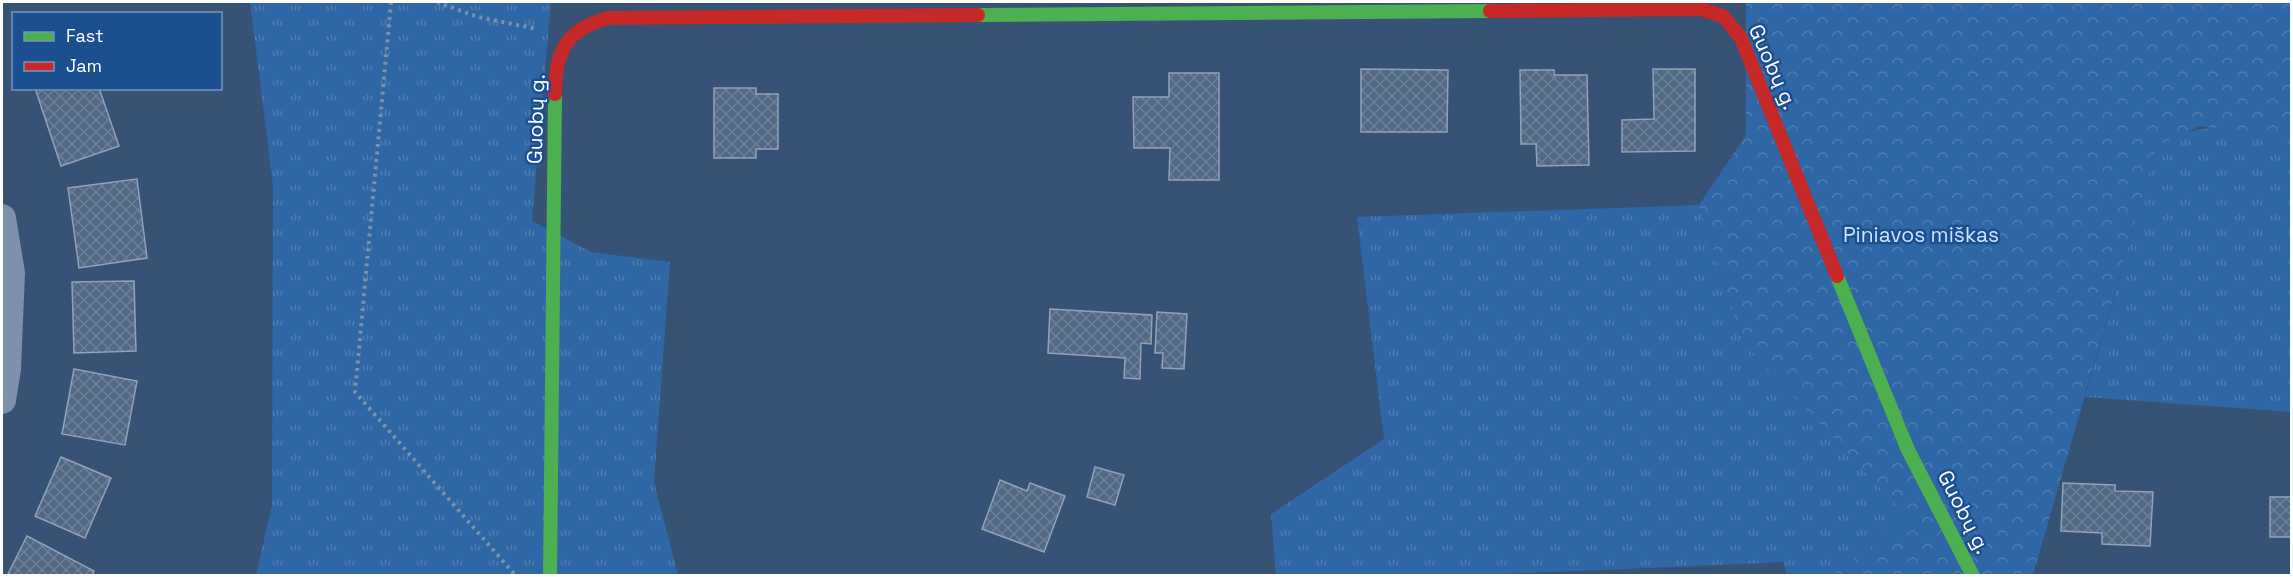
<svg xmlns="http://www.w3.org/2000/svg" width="2293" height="577" viewBox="0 0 2293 577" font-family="'Space Grotesk',sans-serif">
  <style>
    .grass { fill: url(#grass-tufts) }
    .forest { fill: url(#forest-crowns) }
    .building { fill: url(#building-cross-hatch); stroke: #92a2b6; stroke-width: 1.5 }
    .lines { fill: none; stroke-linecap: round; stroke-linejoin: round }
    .path { stroke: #7d92a8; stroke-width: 4; stroke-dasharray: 3 4.5; stroke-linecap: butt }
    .street { stroke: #7d92a8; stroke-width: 28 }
    .fast { stroke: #4caf50; stroke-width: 14 }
    .jam { stroke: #c62828; stroke-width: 14 }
    .labels { text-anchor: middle; stroke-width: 5; stroke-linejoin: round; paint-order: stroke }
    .street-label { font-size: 21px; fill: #fff; stroke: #1b4f8f }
    .park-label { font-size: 21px; fill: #cfe3fa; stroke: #1b4f8f }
  </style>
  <defs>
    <pattern id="grass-tufts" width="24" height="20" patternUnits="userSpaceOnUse" patternTransform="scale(1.5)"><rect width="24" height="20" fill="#2f66a5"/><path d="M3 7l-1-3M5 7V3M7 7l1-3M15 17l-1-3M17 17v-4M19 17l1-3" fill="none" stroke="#4e7db2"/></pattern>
    <pattern id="forest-crowns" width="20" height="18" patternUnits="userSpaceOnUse" patternTransform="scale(1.5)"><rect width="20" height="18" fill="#2f66a5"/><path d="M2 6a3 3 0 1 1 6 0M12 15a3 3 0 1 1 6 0" fill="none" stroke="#4e7db2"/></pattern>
    <pattern id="building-cross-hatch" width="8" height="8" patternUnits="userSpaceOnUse" patternTransform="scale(1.5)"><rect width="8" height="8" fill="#526984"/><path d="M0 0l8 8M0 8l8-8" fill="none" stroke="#6c8096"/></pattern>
  </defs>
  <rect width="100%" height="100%" fill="#365274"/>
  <path class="grass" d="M250 2H551L532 221 591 252 670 262 654 482 678 575H256L272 505 273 186Z
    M2210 128 2291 140V412L2085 397 2157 146 2186 132Z
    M1699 205 1743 342 1910 519 1832 575H1787L1783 562 1483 575 1276 576 1271 514 1384 439 1357 217Z"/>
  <path class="forest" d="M1746 2H2291V140L2199 126 2157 146 2033 575H1832L1909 519 1743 342 1699 205 1746 135Z"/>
  <path class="building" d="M1361 69 1448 70 1447 132H1361Z
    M1653 69H1695V151L1622 152V120L1654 119Z
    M1520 70H1554V75H1587L1589 165 1537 166 1536 144H1521Z
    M1169 73H1219V180H1169L1170 148H1134L1133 97H1169Z
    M35 88H99L119 146 61 166Z
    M714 88H756V94H778V149H756V158H714Z
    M137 179 147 258 79 268 68 188Z
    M134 281 136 351 74 353 72 282Z
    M1050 309 1152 315 1151 344 1141 343 1140 379 1124 378 1125 358 1048 353Z
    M1157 312 1187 314 1184 369 1162 368 1163 353H1155Z
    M74 369 137 381 125 445 62 434Z
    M61 457 111 478 85 538 35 516Z
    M1095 467 1124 475 1115 505 1087 497Z
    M1000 480 1027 491 1030 483 1065 496 1044 552 982 529Z
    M2063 483 2115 485V491L2153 492 2150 546 2102 544V533L2061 531Z
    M2270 497H2292V537H2270Z
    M27 536 94 571 92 576H7Z"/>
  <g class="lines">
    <path class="path" d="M391 2 355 392 516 576
      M437 2 478 17 537 29"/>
    <path class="street" d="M2 218 11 273 7 369 2 400"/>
    <path class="fast" d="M978 15 1490 11
      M1837 276 1908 450 1973 576
      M550 576 555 94"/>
    <path class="jam" d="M1490 11 1701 9 1723 16 1741 38 1837 276
      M555 94C555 52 566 29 608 18L978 15"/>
  </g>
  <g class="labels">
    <g class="street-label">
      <text transform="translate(1773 67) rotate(66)" y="7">Guobų g.</text>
      <text transform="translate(536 119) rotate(-88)" y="7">Guobų g.</text>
      <text transform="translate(1964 512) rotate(63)" y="7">Guobų g.</text>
    </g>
    <g class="park-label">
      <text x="1921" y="242">Piniavos miškas</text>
    </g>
  </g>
  <rect width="2293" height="577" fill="none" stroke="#ffffff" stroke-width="6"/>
  <rect x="12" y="12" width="210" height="78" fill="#1b4f8f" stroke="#7695bc" stroke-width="1.5"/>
  <rect x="24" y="32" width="30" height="9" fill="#4caf50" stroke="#7695bc" stroke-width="1.5"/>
  <text x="66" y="42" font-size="18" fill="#ffffff">Fast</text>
  <rect x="24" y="62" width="30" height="9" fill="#c62828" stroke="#7695bc" stroke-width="1.5"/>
  <text x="66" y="72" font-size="18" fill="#ffffff">Jam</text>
</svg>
